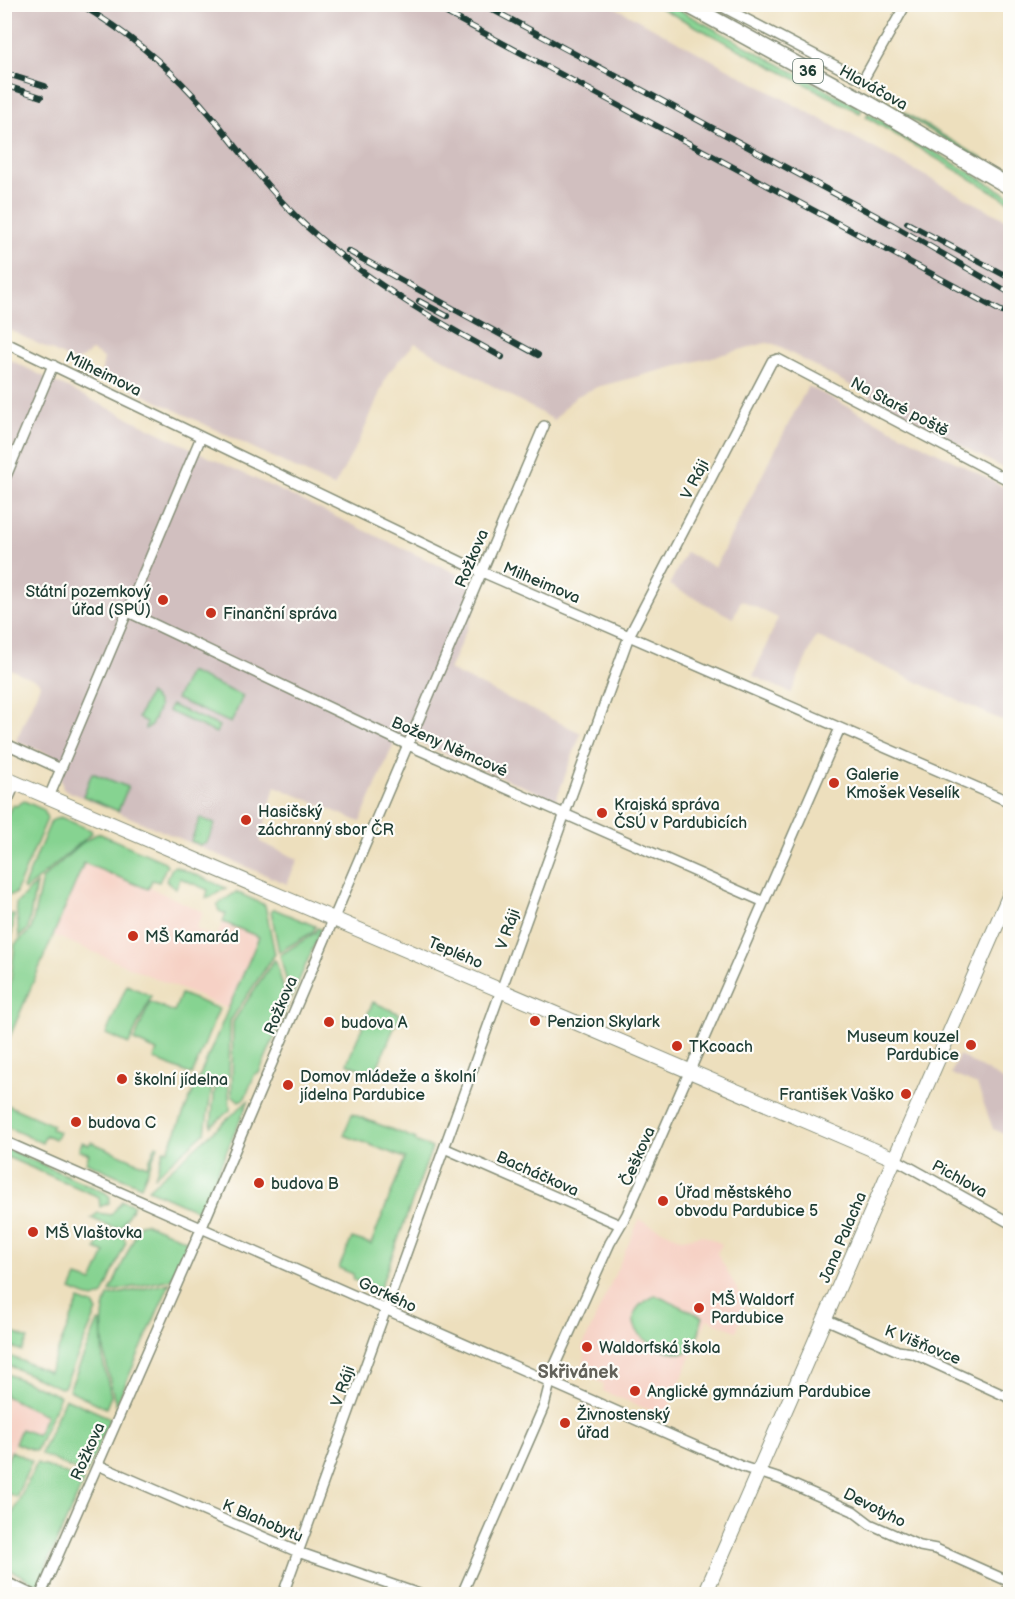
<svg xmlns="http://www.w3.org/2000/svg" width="1015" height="1599" viewBox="0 0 1015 1599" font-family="'Balsamiq Sans',sans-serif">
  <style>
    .built { fill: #f6d1c5 }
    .industrial { fill: #d1bfbf }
    .green { fill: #86d391; stroke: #528862; stroke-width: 1.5 }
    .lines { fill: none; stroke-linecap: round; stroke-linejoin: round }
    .street-casing { stroke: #868e78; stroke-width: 12 }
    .secondary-casing { stroke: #868e78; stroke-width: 16 }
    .primary-casing { stroke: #868e78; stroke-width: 18 }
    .street { stroke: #fff; stroke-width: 9 }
    .secondary { stroke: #fff; stroke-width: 14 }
    .primary { stroke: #fff; stroke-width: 15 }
    .rail-casing { stroke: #1f3d34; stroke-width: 6 }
    .rail { stroke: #fdfcf7; stroke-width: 4; stroke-dasharray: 11; stroke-linecap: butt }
    .poi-dot { fill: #c8321e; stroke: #fdfcf7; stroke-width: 2 }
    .labels { text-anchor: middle; stroke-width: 4.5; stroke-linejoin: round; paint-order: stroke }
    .shield { fill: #fdfcf7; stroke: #62766e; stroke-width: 1.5 }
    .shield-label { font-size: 15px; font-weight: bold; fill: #1f3d34 }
    .street-label { font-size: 16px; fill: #1f3d34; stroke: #fdfcf7 }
    .poi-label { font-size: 16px; fill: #1f3d34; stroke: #fdfcf7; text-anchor: start }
    .neighbourhood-label { font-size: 18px; font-weight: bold; fill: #626159; stroke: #fdfcf7 }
  </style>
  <rect width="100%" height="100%" fill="#fdfcf7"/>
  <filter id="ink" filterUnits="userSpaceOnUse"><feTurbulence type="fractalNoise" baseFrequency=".0167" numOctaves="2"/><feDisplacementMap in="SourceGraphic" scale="12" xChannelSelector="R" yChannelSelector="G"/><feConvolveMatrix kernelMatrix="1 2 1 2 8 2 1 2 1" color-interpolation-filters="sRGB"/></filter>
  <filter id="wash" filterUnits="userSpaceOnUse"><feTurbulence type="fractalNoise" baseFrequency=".008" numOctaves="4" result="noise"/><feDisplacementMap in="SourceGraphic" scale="24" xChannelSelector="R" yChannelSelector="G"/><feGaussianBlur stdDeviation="1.35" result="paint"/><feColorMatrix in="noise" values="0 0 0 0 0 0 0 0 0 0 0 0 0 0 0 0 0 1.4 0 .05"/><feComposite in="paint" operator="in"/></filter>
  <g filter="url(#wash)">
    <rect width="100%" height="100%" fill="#eddfbd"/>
    <path class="built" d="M84 863 148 889 149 887 203 912 196 929 216 938 223 922 259 937 228 1009 53 935Z
      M639 1220 682 1239 703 1235 722 1244 717 1253 747 1307 736 1331 707 1319 665 1417 603 1391 604 1384 580 1372 585 1358V1353L582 1348Z
      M5 1396 46 1415 37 1436 21 1429 5 1467Z"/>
    <path class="industrial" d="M4 5H611L1010 222V472L774 344 766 343 597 387 575 397 554 420 415 343 388 373 362 435 334 487 101 374 104 358 92 351 76 362 5 328Z
      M4 357 215 460 485 587 449 670 581 733 556 800 398 734 360 822 275 786 260 842 298 859 287 884 63 789 55 757 16 741 40 685 38 681 5 667Z
      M808 386 1010 490V724L816 636 791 693 753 676 778 618 741 600 733 618 669 585 686 552 715 567Z
      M959 1055 1010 1084V1137L993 1129 977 1085 951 1074Z"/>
    <path class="green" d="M655 5H670L862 109 860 113Z
      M878 97 1010 175V178L877 99Z
      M868 113 1010 196V202L866 117Z
      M189 672 243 696 231 723 176 699Z
      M149 694 156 700 159 707 151 726 145 729 146 722 138 718Z
      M171 705 219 726 216 733 168 711Z
      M92 773 128 787 118 811 83 796Z
      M24 801 44 810 47 819 15 894 5 896V821L12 805 16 806Z
      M60 817 91 830 92 833 25 890 23 888 51 821Z
      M200 818 215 824 207 842 200 845 191 841Z
      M98 833 165 862 167 865 159 882 152 880 148 889 84 863 5 1048V1005L9 995 15 944 31 930 42 879 82 843Z
      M175 866 226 888 209 898H206L208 890 180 878 176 888 166 881 172 868Z
      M36 884 28 929 19 937 16 904Z
      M236 892 265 905 275 954 230 1021 229 1076 212 1086 205 1132 155 1176 164 1149 168 1150 259 937 223 922 226 914 219 911 217 905Z
      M274 909 315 926 313 932 279 952 271 911Z
      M11 914 14 915 5 997V930Z
      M317 928 321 929 291 999 280 955 315 933Z
      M274 960 276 961 288 1005 259 1073 255 1074 245 1098 239 1101 232 1095 233 1022Z
      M127 985 151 996 129 1044 106 1034Z
      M181 994 219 1009 192 1075 154 1059 157 1051 134 1041 150 1002 174 1012Z
      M373 1002 400 1014 374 1075 347 1063Z
      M228 1080 230 1110 211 1126 215 1088Z
      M249 1100 207 1196 210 1198 203 1213 148 1189Z
      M5 1104 53 1125 51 1129 59 1132 55 1139 46 1135 42 1143 5 1126Z
      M352 1114 416 1139 415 1141 432 1148 379 1291 354 1280 353 1274 339 1268 352 1238 371 1244 405 1158 344 1135Z
      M82 1142 89 1145 91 1142 147 1166 156 1145 158 1146 141 1186 86 1162 89 1154 79 1150Z
      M5 1148 106 1193 110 1197 109 1203 100 1207 99 1197 7 1157 5 1159Z
      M122 1201 134 1205 121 1227H112L91 1218 98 1213 111 1215Z
      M145 1223 188 1241 171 1279 110 1292 140 1224Z
      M109 1230 123 1236 126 1242 103 1295 93 1299 71 1290 77 1277 92 1282 105 1253 96 1249 103 1232Z
      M170 1283 116 1405C108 1374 95 1326 108 1296Z
      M655 1295 703 1317C699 1328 700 1342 689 1351 677 1360 620 1338 637 1309 642 1301 650 1300 655 1295Z
      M79 1300 93 1305 97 1311 64 1387 60 1388 5 1364V1354L49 1372Z
      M98 1322H101L103 1362 111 1396 106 1408 69 1390Z
      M5 1329 28 1339 22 1351 7 1345 5 1350Z
      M5 1373 60 1396 36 1451 15 1443 21 1429 37 1435 46 1415 5 1396Z
      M65 1398 110 1418 86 1475 41 1454Z
      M11 1451 32 1461 16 1497 5 1492V1467Z
      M37 1463 84 1481 46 1566 48 1571 41 1586 5 1567 4 1531Z"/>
  </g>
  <g filter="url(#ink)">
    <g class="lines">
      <g class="street-casing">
        <path id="street" d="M717 4 863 80 906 4
          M4 342 482 572 1010 802
          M4 481 53 365
          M126 611 408 745 764 902
          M4 743 61 769
          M49 797 201 437
          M4 809 16 782
          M4 1141 743 1467 780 1479 853 1511 870 1524 920 1546 936 1549 1010 1582
          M444 1148 620 1225
          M895 1159 1010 1223
          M825 1319 898 1351 912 1353 1010 1398
          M98 1465 298 1552 419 1594
          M4 1581 31 1594
          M41 1594 202 1227 544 426
          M283 1594 629 636 772 361 778 359 1010 481
          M462 1594 544 1406 554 1367 610 1243 627 1214 840 728
          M1006 1594 1010 1584"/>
      </g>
      <g class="secondary-casing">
        <path id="secondary" d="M4 778 895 1159
          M705 1594 1010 894"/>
      </g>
      <g class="primary-casing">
        <path id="primary" d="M686 4 869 104 1010 187"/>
      </g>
      <use href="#street" class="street"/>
      <use href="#secondary" class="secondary"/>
      <use href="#primary" class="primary"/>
      <g class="rail-casing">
        <path id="rail" d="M430 4 1010 316
          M482 4 893 225 1010 293
          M81 5C123 30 161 60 194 96 232 138 264 187 306 226 364 279 434 320 502 357
          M4 73 45 86
          M4 85 41 97
          M907 223 1010 278
          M348 251 538 355
          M419 301 447 316"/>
      </g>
      <use href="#rail" class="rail"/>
    </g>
  </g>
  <g class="poi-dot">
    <circle cx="163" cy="600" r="6"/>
    <circle cx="211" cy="613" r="6"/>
    <circle cx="834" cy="783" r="6"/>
    <circle cx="602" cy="813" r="6"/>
    <circle cx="246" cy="820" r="6"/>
    <circle cx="133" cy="936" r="6"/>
    <circle cx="535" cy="1021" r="6"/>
    <circle cx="329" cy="1022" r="6"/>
    <circle cx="971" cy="1045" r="6"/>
    <circle cx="677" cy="1046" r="6"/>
    <circle cx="122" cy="1079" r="6"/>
    <circle cx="288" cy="1085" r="6"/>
    <circle cx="906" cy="1094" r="6"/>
    <circle cx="76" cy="1122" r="6"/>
    <circle cx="259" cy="1183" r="6"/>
    <circle cx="663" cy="1201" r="6"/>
    <circle cx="33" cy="1232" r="6"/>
    <circle cx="699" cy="1308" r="6"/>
    <circle cx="587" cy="1347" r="6"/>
    <circle cx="635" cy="1391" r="6"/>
    <circle cx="565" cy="1423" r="6"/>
  </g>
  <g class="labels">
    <rect class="shield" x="793" y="59" width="30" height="24" rx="4.5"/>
    <g class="shield-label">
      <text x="808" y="76">36</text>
    </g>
    <g class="street-label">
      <text transform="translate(874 87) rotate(29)" y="6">Hlaváčova</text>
      <text transform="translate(104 373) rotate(26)" y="6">Milheimova</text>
      <text transform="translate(900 406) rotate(28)" y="6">Na Staré poště</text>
      <text transform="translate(694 479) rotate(-63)" y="6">V Ráji</text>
      <text transform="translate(471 558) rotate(-67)" y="6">Rožkova</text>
      <text transform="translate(542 582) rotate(23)" y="6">Milheimova</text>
      <text transform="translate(450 746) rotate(24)" y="6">Boženy Němcové</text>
      <text transform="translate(507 929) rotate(-70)" y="6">V Ráji</text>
      <text transform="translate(456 952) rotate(23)" y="6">Teplého</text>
      <text transform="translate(280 1005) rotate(-67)" y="6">Rožkova</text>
      <text transform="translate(637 1156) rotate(-66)" y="6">Češkova</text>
      <text transform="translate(538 1173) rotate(24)" y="6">Bacháčkova</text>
      <text transform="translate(960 1178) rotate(29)" y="6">Pichlova</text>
      <text transform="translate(842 1237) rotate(-67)" y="6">Jana Palacha</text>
      <text transform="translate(388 1294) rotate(25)" y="6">Gorkého</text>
      <text transform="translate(923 1344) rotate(22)" y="6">K Višňovce</text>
      <text transform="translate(342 1386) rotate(-70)" y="6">V Ráji</text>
      <text transform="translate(87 1451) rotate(-66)" y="6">Rožkova</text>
      <text transform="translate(875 1507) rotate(27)" y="6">Devotyho</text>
      <text transform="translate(263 1520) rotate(23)" y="6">K Blahobytu</text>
    </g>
    <g class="poi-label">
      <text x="151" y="597" text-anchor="end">Státní pozemkový<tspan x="151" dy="18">úřad (SPÚ)</tspan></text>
      <text x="223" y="619">Finanční správa</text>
      <text x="846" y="780">Galerie<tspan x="846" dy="18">Kmošek Veselík</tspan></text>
      <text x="614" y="810">Krajská správa<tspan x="614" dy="18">ČSÚ v Pardubicích</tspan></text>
      <text x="258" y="817">Hasičský<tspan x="258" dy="18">záchranný sbor ČR</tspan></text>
      <text x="145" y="942">MŠ Kamarád</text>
      <text x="547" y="1027">Penzion Skylark</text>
      <text x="341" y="1028">budova A</text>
      <text x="959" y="1042" text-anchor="end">Museum kouzel<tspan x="959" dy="18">Pardubice</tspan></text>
      <text x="689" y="1052">TKcoach</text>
      <text x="300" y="1082">Domov mládeže a školní<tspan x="300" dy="18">jídelna Pardubice</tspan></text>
      <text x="134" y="1085">školní jídelna</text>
      <text x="894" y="1100" text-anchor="end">František Vaško</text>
      <text x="88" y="1128">budova C</text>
      <text x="271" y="1189">budova B</text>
      <text x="675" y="1198">Úřad městského<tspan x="675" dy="18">obvodu Pardubice 5</tspan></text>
      <text x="45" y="1238">MŠ Vlaštovka</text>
      <text x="711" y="1305">MŠ Waldorf<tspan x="711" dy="18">Pardubice</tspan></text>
      <text x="599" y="1353">Waldorfská škola</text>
      <text x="647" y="1397">Anglické gymnázium Pardubice</text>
      <text x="577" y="1420">Živnostenský<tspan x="577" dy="18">úřad</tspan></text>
    </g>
    <g class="neighbourhood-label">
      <text x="578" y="1378">Skřivánek</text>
    </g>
  </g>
  <rect width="1015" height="1599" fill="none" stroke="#fdfcf7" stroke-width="24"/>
</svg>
